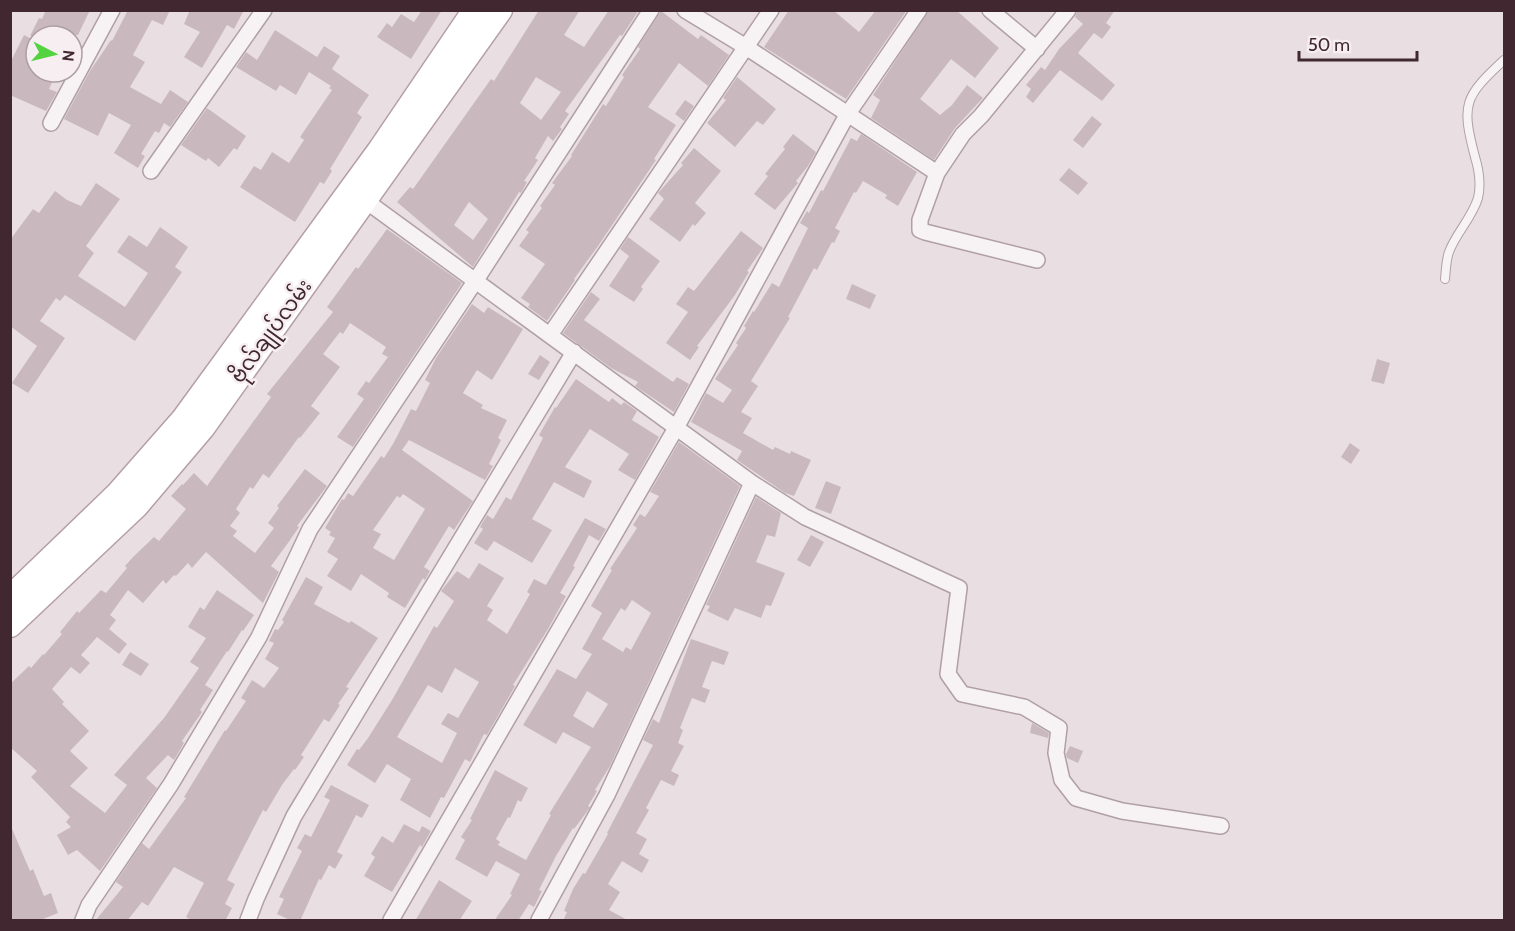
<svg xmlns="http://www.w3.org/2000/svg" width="1515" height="931" viewBox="0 0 1515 931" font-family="Cabin,'Noto Sans Myanmar',sans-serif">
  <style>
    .building { fill: #c9b9bf; fill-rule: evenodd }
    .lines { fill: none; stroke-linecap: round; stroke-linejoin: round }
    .service-casing { stroke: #b0a0a6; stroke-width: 10 }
    .minor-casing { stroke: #b0a0a6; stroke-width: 18 }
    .primary-casing { stroke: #b59ea7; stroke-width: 27 }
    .service { stroke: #f7f2f3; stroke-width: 8 }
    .minor { stroke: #f7f2f3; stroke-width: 15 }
    .primary { stroke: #fff; stroke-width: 24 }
    .labels { text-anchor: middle; stroke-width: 5; stroke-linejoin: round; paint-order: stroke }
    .street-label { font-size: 21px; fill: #402730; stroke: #f6eef1 }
  </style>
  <rect width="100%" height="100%" fill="#e9dfe3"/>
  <path class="building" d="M46 10H90L78 35 30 36 39 18 42 19Z
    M128 10H170L163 25 152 20 133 55 145 62 130 87 161 104 170 90 188 102 170 127 164 123 159 133 155 131 141 154 145 156 138 168 114 153 131 125 109 113 98 136 64 119 90 71 111 40 112 41Z
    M190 10H244L234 29 227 25 202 68 184 57 200 32 184 24Z
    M422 10H442L411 59 377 37 387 23 392 27 401 14 414 22Z
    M539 10H580L564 35 584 47 609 10H639L622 36 620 35 565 111 569 114 560 127 562 129 553 141 548 136 535 158 538 160 524 181 527 182 521 193 519 192 473 267 397 202 410 187 413 189 491 79 494 81ZM536 77 561 92 541 120 520 103ZM469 202 488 219 473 240 454 225Z
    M789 10H833L859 32 876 10H907L846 99 764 47Z
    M929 10H956L999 48 975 78 951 59 920 99 940 115 952 105 967 85 983 98 955 128 934 160 871 118 880 100 873 95Z
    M1078 10H1115L1106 23 1111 27 1102 39 1094 33 1078 53 1115 85 1102 101 1060 70 1033 103 1026 97 1031 89 1026 85 1041 67 1045 70 1059 49 1083 24 1075 17Z
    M661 11 698 39 701 35 729 55 708 86 679 63 648 107 676 125 654 159 656 160 598 246 574 279 575 280 547 321 528 307 530 304 521 298 545 264 519 246 529 232 526 230 542 208 540 206 555 185 552 183 572 156 571 155 603 104 606 106 624 77 622 75 640 49 638 47Z
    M275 30 317 57 324 46 340 56 332 69 369 95 357 113 362 117 330 169 332 171 324 184 320 182 295 222 240 187 254 166 261 170 272 152 289 163 304 140 300 137 332 90 329 88 331 86 309 72 296 95 280 85 276 91 236 67 246 52 257 60Z
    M24 35 36 41V72H57L49 89 57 92 46 111 10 95V63Z
    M737 77 776 109 763 125 757 121 735 147 707 123 726 100 723 98Z
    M685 100 694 106 684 121 675 114Z
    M207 108 246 136 237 150 234 148 219 167 208 158 206 161 181 145Z
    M1092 116 1102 124 1083 148 1073 140Z
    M793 134 816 152 808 166 796 181 798 183 775 210 754 194 768 176 765 174 785 149 783 147Z
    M861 134 917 172 898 206 885 198 887 195 863 181 856 193 854 192 835 228 840 231 834 243 832 242 817 270 814 268 788 317 790 318 751 381 758 386 741 412 752 418 743 433 773 450 775 447 790 454 791 451 811 460 794 496 785 493 737 460 742 451 691 422 706 393 723 403 732 390 715 379 738 345 736 343 746 328 744 326 753 311 754 312 772 283 779 287 808 228 800 223 807 211 809 213 821 190 823 191 851 138 857 141Z
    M694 148 721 171 695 203 706 213 695 226 693 224 680 242 649 219 664 199 658 193 683 165 681 163Z
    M1069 168 1088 183 1078 195 1059 180Z
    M96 183 120 199 86 246 94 253 78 276 125 307 148 273 117 252 129 235 147 247 160 227 188 247 175 267 182 272 135 341 65 295 60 301 56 298 40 321 65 338 28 393 12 383 37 346 10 326V240L33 209 39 213 55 191 67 200 81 206Z
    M387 229 462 283 353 447 337 437 364 399 357 394 366 381 369 383 388 357 382 354 386 347 350 323 343 334 340 332 323 354 340 367 311 406 320 413 300 438 299 437 269 478 263 474 253 489 250 487 236 509 240 513 230 526 237 531 233 536 255 553 274 528 268 523 279 508 277 506 305 469 327 486 297 526 299 527 288 543 271 566 279 572 263 603 206 552 192 568 188 563 176 576 174 575 166 584 163 580 143 603 128 590 110 615 116 620 109 629 127 644 119 654 97 637 81 655 90 663 80 674 71 667 52 689 64 702 62 704 89 731 70 751 88 768 70 786 105 813 127 785 114 775 164 718 199 668 190 662 206 638 188 627 200 607 204 610 217 590 254 615 243 631 242 630 228 652 227 651 205 685 213 690 200 710 202 712 182 741 184 743 174 760 168 755 146 778 157 788 100 871 77 850 68 855 57 835 71 827 66 822 70 817 31 777 37 771 10 747V684L29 666 31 668 43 654 44 655 62 634 60 632 77 611 79 613 101 590 106 593 127 568 125 566 133 557 154 537 159 541 176 521 186 509 171 496 182 484 183 485 194 473 207 486 271 397 267 394 333 312 327 307 356 267 358 269Z
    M741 231 763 248 747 271 749 272 735 295 697 346 699 347 690 360 666 343 688 312 676 304 688 287 694 291Z
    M628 237 660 261 641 287 643 289 634 302 609 286 629 256 620 249Z
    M852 284 876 295 870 309 846 299Z
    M591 292 600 299 584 320 673 382 677 377 689 384 674 412 635 386 638 382 611 368 563 333Z
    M472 304 484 313 488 307 523 329 492 380 477 370 463 393 483 405 481 408 507 420 498 438 501 440 489 464 493 466 485 480 409 440 402 450 473 501 454 530 449 526 424 567 430 571 425 580 423 578 405 608 387 597 389 593 361 574 351 591 327 576 338 559 327 552 335 538 329 535 331 532 325 528 342 499 344 500 348 493 353 496 381 456 384 458 393 444 411 409 416 411 430 383 425 380 436 358ZM403 494 425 509 394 560 373 548 381 534 373 530 397 496 400 498Z
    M540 355 550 362 539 380 528 374Z
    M1377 359 1390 363 1384 384 1371 381Z
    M576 379 609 402 612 398 621 405 624 402 637 411 632 420 659 437 635 480 618 470 629 454 590 429 565 467 592 481 584 498 554 482 532 519 552 530 532 563 494 541 487 551 474 543 483 529 480 527 487 515 493 519 506 497 511 500 543 438 539 435 555 407 556 408Z
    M679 442 740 486 610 766 595 790 597 791 588 806 590 807 586 813 574 829 573 828 556 856 539 890 542 891 534 907 529 904 518 921H494L512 895 510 894 520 874 496 861 487 877 455 859 465 840 461 837 472 820 470 819 495 770 528 788 521 802 518 800 510 818 508 817 496 839 500 842 498 845 526 860 551 815 549 814 591 747 563 732 556 744 523 725 557 669 576 679 592 654 582 649 602 613 591 606 612 570 610 569 637 528 633 525 640 514 645 517 659 496 650 492ZM632 600 651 613 631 650 626 647 623 652 602 639 621 608 625 611ZM587 691 608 704 593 728 573 716Z
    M1350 443 1360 450 1351 464 1341 457Z
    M826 481 841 487 831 514 815 508Z
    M756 497 781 513 775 537 767 535 756 562 785 573 771 606 766 605 761 618 735 608 728 621 707 611 710 606 706 605Z
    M585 518 606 529 599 541 589 535 573 566 575 567 560 593 566 596 548 629 513 685 515 686 487 735 484 734 470 762 465 759 444 798 441 797 430 818 400 800 411 779 387 764 375 783 347 765 357 749 359 750 368 738 392 700 434 626 437 628 454 601 441 591 457 571 469 579 479 563 504 578 487 606 493 610 487 620 507 634 530 594 527 592 534 579 546 585ZM455 668 479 682 458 718 448 713 441 724 457 733 442 763 397 737 428 685 442 693Z
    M811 535 824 542 810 567 797 560Z
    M306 577 323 587 314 604 349 623 351 621 378 638 346 687 349 688 338 704 340 705 329 722 324 719 301 755 304 757 295 770 294 769 282 785 266 812 263 810 227 880 235 884 225 904 232 908 225 921H193L186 917 204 883 174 867 148 906 142 902 127 921H95L123 887 116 882 142 843 149 849 186 798 184 797 225 730 226 731 246 701 241 698 252 680 264 688 279 668 265 659 274 643 269 641 275 629 278 630 284 622 282 620Z
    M691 639 729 652 724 665 712 661 702 687 710 690 705 703 692 698 680 728 683 730 678 743 684 746 671 771 679 775 674 786 661 780 646 808 649 810 636 833 647 839 639 854 649 860 642 873 622 861 608 884 620 892 609 910 629 921H563L567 912 564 911 573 889 583 873 585 874 608 834 607 833 653 745 643 740 653 719 659 723Z
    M130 652 149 664 141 676 122 665Z
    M1032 723 1049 733 1048 738 1030 733Z
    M1070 746 1083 751 1078 763 1067 758 1066 754Z
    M331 785 369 805 362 818 356 815 337 852 343 855 335 869 329 865 321 880 319 879 300 921H292L277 914 284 899 279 897 302 851 297 848 305 834 311 837 330 800 324 797Z
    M10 824 30 871 33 869 44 896 51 893 58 913 38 921H10Z
    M404 824 419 832 422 826 431 831 422 847 420 845 392 892 364 876 375 857 371 854 382 836 393 843Z
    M439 880 472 901 459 921H415Z"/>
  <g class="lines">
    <g class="service-casing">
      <path id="service" d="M1445 279C1446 270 1446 260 1449 252 1456 233 1472 218 1478 198 1481 185 1479 170 1475 157 1461 104 1464 97 1504 60"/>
    </g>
    <g class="minor-casing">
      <path id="minor" d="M685 10 746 47 937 173
        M990 10 1037 49
        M51 123 112 10
        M151 171 264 10
        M366 201 752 483 607 795 539 920
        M1037 260 925 232 920 230V220L937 173 963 134 981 116 1068 10
        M550 335 771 10
        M752 483 805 517 959 588 948 674 962 694 1024 707 1059 728 1056 753 1062 780 1076 798 1122 811 1221 826
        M83 920 89 905 171 784 259 637 310 529 476 280 651 10
        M248 920 256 899 294 816 574 352
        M391 920 676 428 847 115 919 10"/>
    </g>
    <g class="primary-casing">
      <path id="primary" d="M10 598 118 494 183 420 380 150 475 10
        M10 625 136 506 203 427 500 10"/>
    </g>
    <use href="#service" class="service"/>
    <use href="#minor" class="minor"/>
    <use href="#primary" class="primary"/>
  </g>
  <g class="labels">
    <g class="street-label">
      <text transform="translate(271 331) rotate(-54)" y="7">ဗိုလ်ချုပ်လမ်း</text>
    </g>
  </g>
  <rect width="1515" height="931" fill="none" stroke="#402730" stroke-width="24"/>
  <g transform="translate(54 54) rotate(97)"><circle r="28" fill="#f6eef1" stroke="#ad9ea4" stroke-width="1.5"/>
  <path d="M0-4.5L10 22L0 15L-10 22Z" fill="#53d33f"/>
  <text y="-9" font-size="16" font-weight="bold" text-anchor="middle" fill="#402730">N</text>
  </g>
  <path d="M1299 51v9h118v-9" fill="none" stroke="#402730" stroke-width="3"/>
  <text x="1308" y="51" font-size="18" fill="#402730" stroke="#f6eef1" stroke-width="4.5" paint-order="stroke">50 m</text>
</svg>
